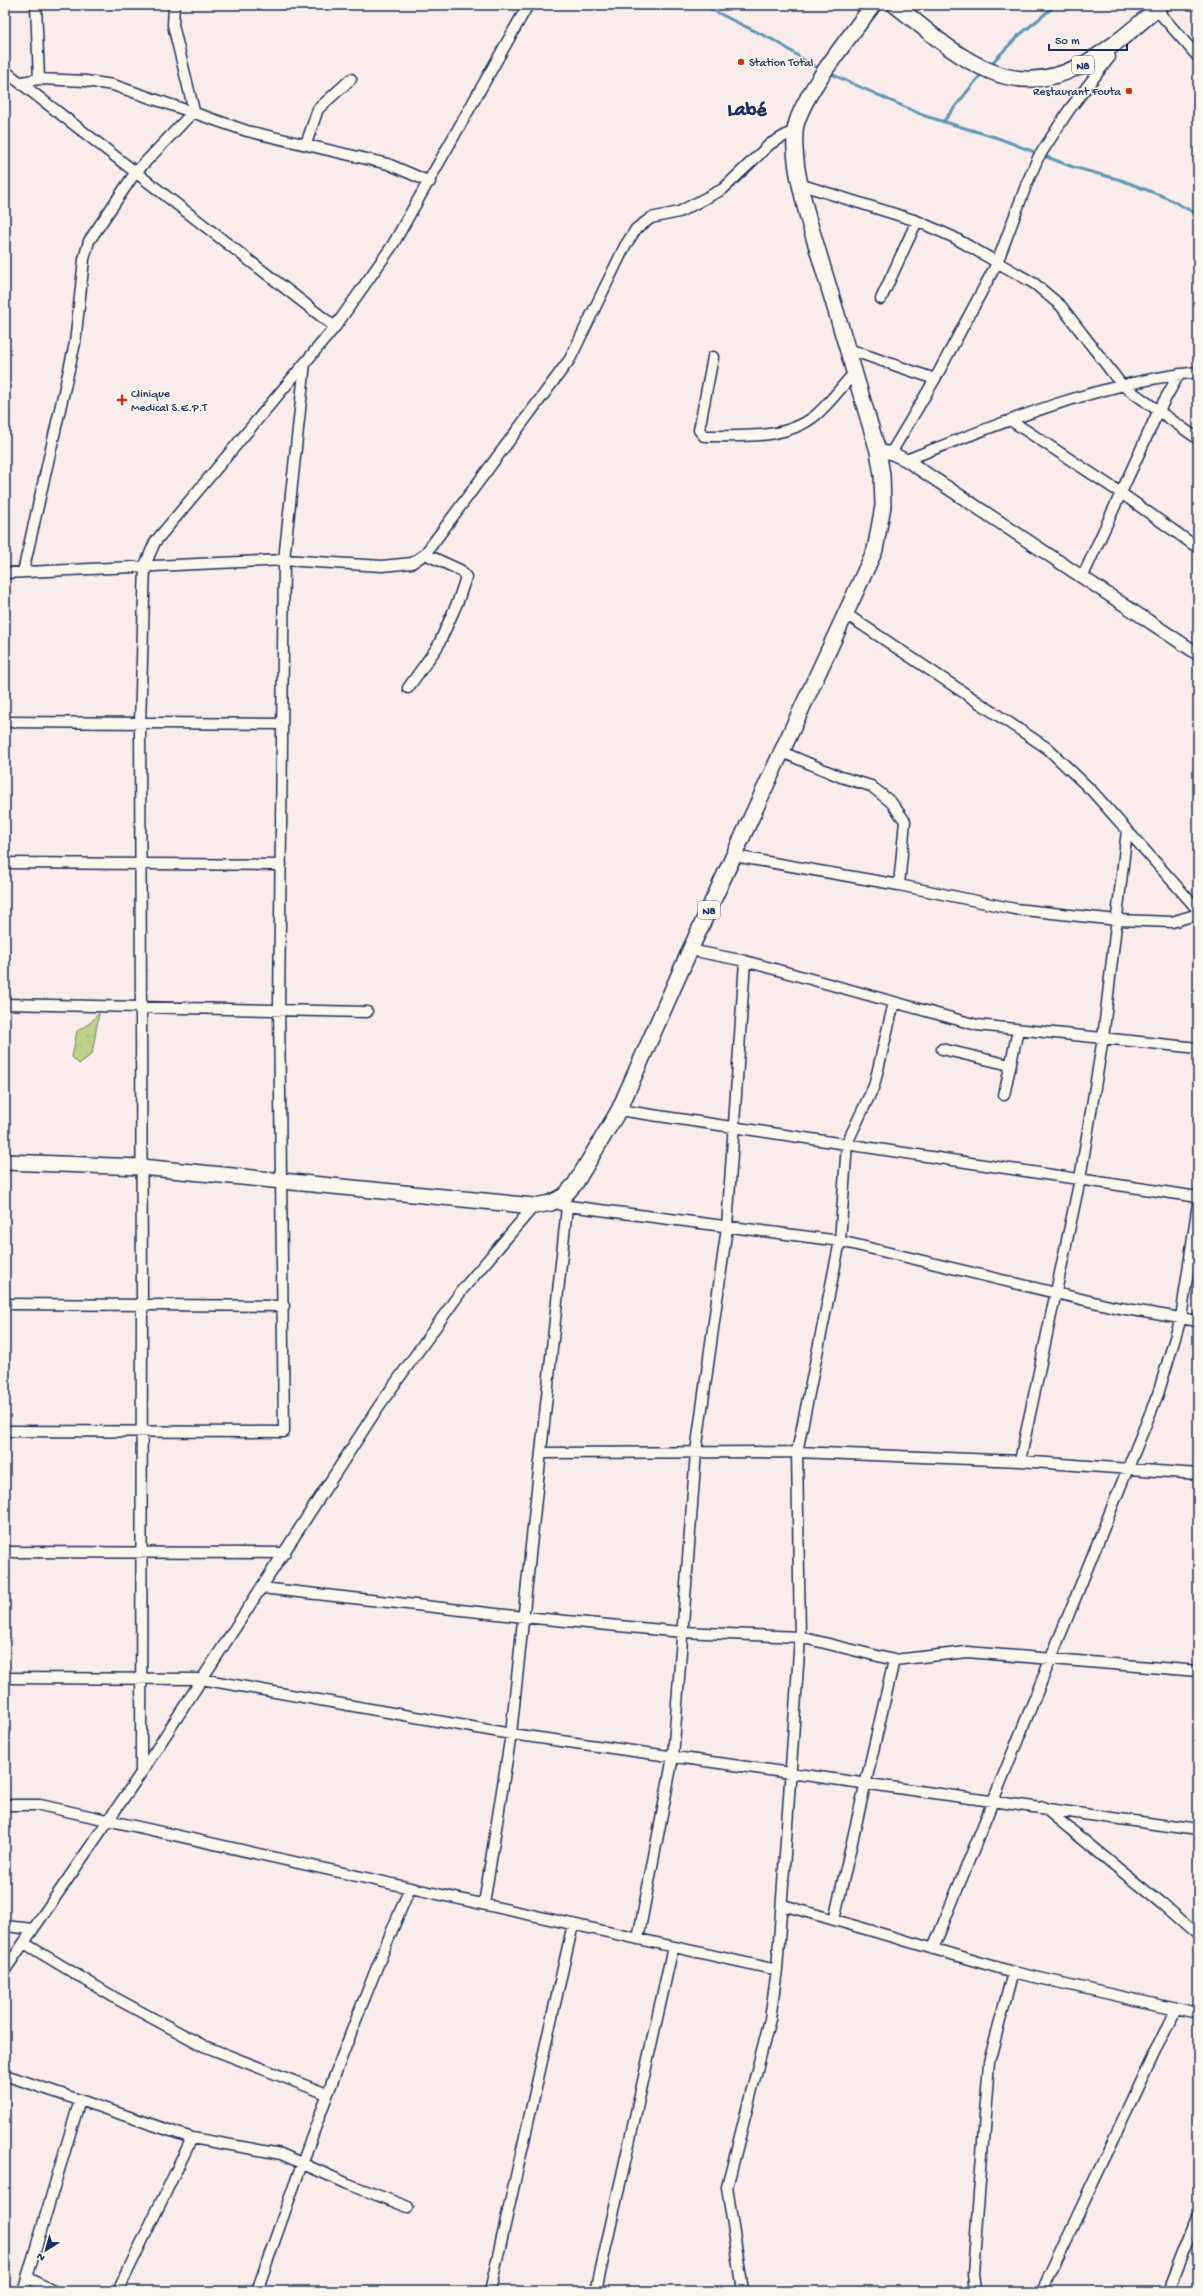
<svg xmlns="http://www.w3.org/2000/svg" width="1203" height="2296" viewBox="0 0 1203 2296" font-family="'Gochi Hand',sans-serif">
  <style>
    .park { fill: url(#park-tufts); stroke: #6e8072 }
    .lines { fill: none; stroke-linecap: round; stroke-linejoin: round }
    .stream { stroke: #6096b4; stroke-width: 3 }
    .minor-casing { stroke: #1b2f5e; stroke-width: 13 }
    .tertiary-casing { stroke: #1b2f5e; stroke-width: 15 }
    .primary-casing { stroke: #1b2f5e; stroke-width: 18 }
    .minor { stroke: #fbf7ec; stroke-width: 10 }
    .tertiary { stroke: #fbf7ec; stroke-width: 12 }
    .primary { stroke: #fbf7ec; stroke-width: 15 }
    .poi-dot { fill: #c8321e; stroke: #fbf7ec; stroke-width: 1.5 }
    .labels { text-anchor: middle; stroke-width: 3; stroke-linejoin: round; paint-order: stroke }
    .shield { fill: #fbf7ec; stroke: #5e6b89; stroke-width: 1 }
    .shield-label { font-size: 11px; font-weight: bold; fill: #1b2f5e }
    .poi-label { font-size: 12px; fill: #1b2f5e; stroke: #fbf7ec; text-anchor: start }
    .town-label { font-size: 20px; font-weight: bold; fill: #1b2f5e; stroke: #fbf7ec }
  </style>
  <defs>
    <pattern id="park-tufts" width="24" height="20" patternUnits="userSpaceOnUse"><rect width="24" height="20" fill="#c0d287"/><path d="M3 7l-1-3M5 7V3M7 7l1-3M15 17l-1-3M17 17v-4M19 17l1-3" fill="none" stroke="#a4b577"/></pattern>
  </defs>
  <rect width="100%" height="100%" fill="#f9ecea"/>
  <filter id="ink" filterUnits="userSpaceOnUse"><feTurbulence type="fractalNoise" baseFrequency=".025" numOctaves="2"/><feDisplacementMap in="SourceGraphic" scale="8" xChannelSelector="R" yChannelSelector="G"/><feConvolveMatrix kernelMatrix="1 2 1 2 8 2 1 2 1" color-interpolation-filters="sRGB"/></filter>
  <g filter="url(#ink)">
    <path class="park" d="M99 1013 92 1054 79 1064 72 1057 77 1031 90 1023Z"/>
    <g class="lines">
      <path class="stream" d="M703 5C727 18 751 29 775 41 791 49 803 62 820 69
        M989 66 1017 37 1056 5
        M829 73 925 116 998 138 1073 167 1121 180 1165 197 1193 212 1198 224
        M943 122 982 73"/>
      <g class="minor-casing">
        <path id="minor" d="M36 5 39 79
          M1156 9 1198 57
          M5 71 335 327
          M22 82 39 79 86 81 113 85 247 131 388 164 430 182
          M306 144 318 109 351 79
          M799 184 917 221 953 237 1035 284 1061 306 1121 384 1198 439
          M881 299 917 221
          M848 349 935 379
          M713 357 699 430 704 436C740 436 786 440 816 415 830 403 842 386 855 372
          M1010 420 1121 493 1198 548
          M891 453 935 379 997 263 1027 183 1038 158 1069 110 1110 57 1104 51
          M906 460C1001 423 1097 383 1198 372
          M23 572 75 343 84 259 89 241 135 173 194 111 173 25 174 5
          M5 573 284 560 382 566 412 563 425 554 570 359 625 246 636 229 651 218 679 212 723 189 770 144 795 130
          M1082 578 1158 412 1179 374
          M846 614 1047 748 1092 791 1198 910
          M408 688 438 646 458 601 466 577 460 570 425 554
          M5 722 282 724
          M782 752 841 777 871 786 891 802 905 821 899 885
          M734 856 899 885 1015 909 1117 920 1172 922 1198 914
          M5 863 281 865
          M690 950 745 961 977 1025 1198 1048
          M5 1004 367 1012
          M942 1049 1010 1065
          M1004 1095 1018 1030
          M619 1110 1198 1197
          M561 1205 840 1241 1114 1307 1198 1321
          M5 1304 284 1306
          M5 1431 284 1432 279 1008 284 560 305 363
          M541 1453 797 1452 1020 1461 1198 1474
          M1020 1461 1080 1179 1103 1038 1127 830
          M5 1552 285 1553
          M262 1588 524 1617 682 1632 800 1637 894 1660 967 1652 1198 1671
          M5 1678 201 1679 511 1734 1198 1830
          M141 1773 142 1305 140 723 145 565 155 542 335 327 392 246 528 5
          M5 1805H40L777 1970
          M1043 1807 1163 1905 1198 1936
          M484 1904 511 1734 567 1207
          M783 1905 1013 1972 1198 2014
          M834 1920 894 1660
          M5 1926 33 1929
          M638 1939 673 1757 696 1452 727 1227 745 961
          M24 1943 117 1999 204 2046 327 2094
          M933 1949 1158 1394 1181 1318 1198 1203
          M5 1970 141 1773 379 1406 462 1290 534 1206
          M5 2075 192 2138 281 2154 348 2184 408 2207
          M27 2277 53 2291
          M5 2290 7 2291
          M23 2291 80 2100
          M118 2291 192 2138
          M257 2291C304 2155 353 2020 410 1888
          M490 2291 573 1924
          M596 2291 673 1947
          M743 2291 727 2187 770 2019 777 1970 800 1637 797 1452 840 1241 847 1143 874 1086 894 1002
          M975 2291 973 2274 989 2062 1013 1972
          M1042 2291 1175 2009
          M1169 2291 1198 2218"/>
      </g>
      <g class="tertiary-casing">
        <path id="tertiary" d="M878 451 891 453 906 460 1198 654"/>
      </g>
      <g class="primary-casing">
        <path id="primary" d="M895 5C925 28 955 57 990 71 1058 100 1112 47 1161 5
          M5 1162 141 1167 534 1206 551 1203 564 1196 575 1184 619 1110 690 950 875 550 883 506 882 475 878 451 808 218C801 190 793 161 795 131 798 99 853 33 873 5"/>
      </g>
      <use href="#minor" class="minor"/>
      <use href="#tertiary" class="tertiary"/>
      <use href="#primary" class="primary"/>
    </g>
  </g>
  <g class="poi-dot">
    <circle cx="741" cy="62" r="4"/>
    <circle cx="1129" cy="91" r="4"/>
    <path d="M120 394h4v4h4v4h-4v4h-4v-4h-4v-4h4z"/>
  </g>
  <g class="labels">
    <g class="shield">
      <rect x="1072" y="56" width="22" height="18" rx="3"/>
      <rect x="698" y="901" width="22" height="18" rx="3"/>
    </g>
    <g class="shield-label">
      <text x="1083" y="69">N8</text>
      <text x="709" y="914">N8</text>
    </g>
    <g class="poi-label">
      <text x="749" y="66">Station Total</text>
      <text x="1121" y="95" text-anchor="end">Restaurant Fouta</text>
      <text x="131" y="397">Clinique<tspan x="131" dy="14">Medical S.E.P.T</tspan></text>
    </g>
    <g class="town-label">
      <text x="747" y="115">Labé</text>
    </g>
  </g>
  <rect width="1203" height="2296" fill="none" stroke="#fbf7ec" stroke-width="20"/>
  <rect x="10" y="10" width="1183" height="2276" fill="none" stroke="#1b2f5e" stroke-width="1.5" filter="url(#ink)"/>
  <g transform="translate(46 2250) rotate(217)" stroke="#fbf7ec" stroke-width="3" paint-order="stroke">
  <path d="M0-3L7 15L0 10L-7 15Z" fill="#1b2f5e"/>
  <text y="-6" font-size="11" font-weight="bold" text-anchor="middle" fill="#1b2f5e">N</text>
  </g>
  <path d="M1049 44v6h78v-6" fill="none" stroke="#1b2f5e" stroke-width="2"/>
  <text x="1055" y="44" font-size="12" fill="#1b2f5e" stroke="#fbf7ec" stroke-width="3" paint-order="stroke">50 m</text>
</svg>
